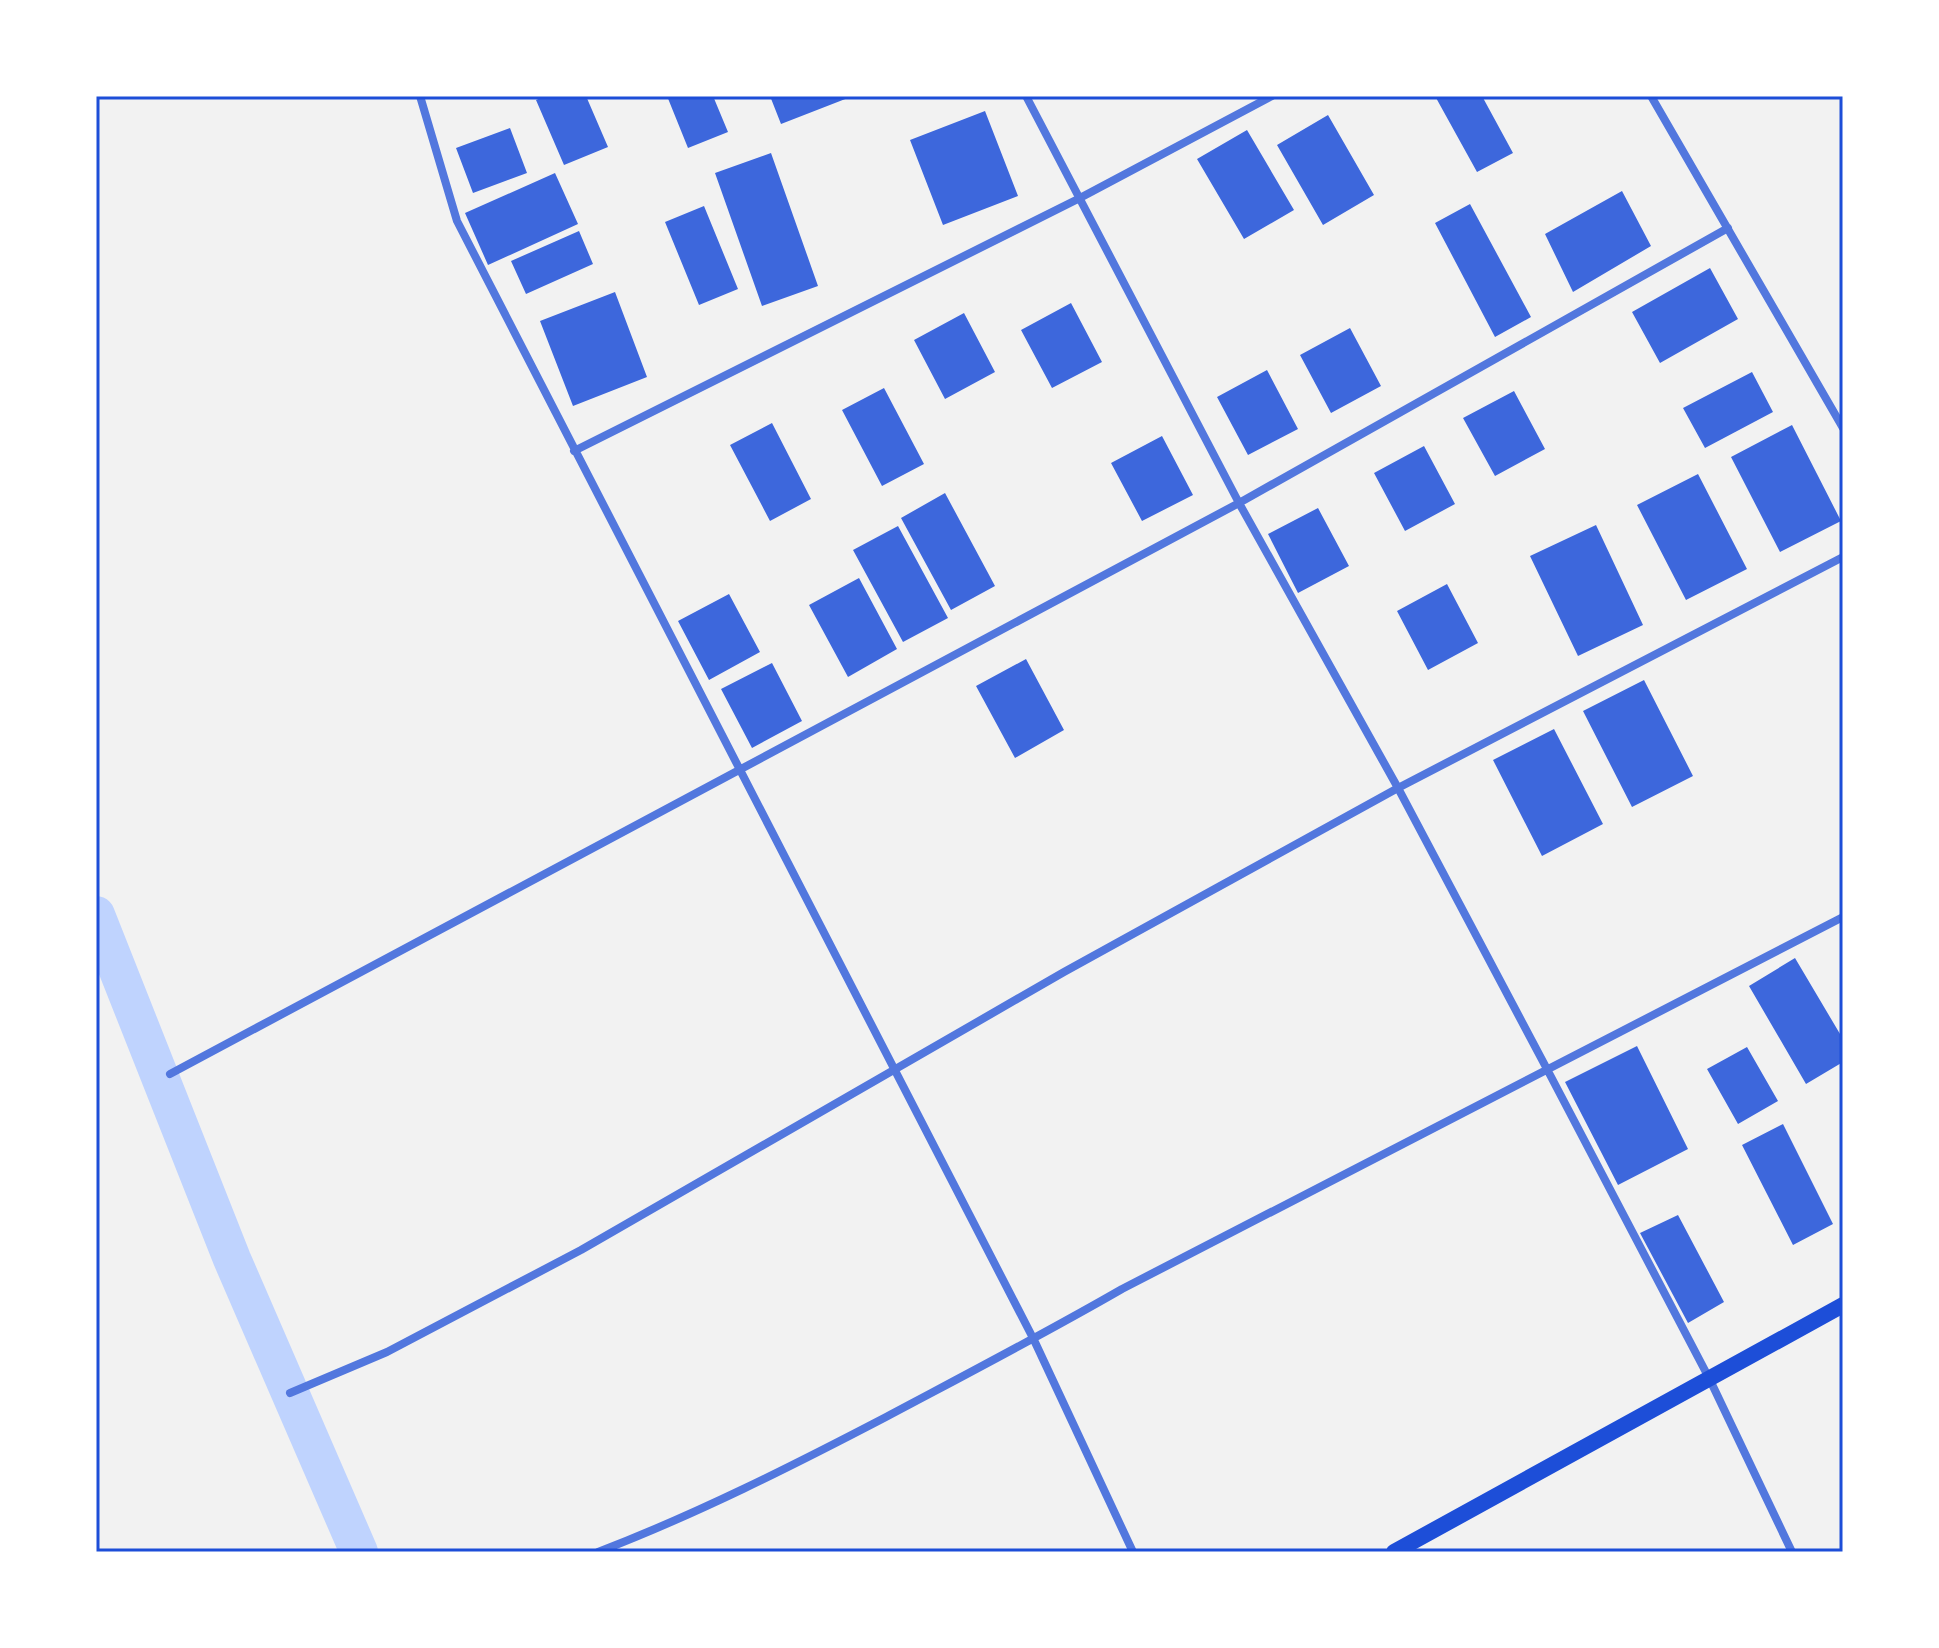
<svg xmlns="http://www.w3.org/2000/svg" width="1939" height="1648" viewBox="0 0 1939 1648" font-family="Quicksand,sans-serif">
  <style>
    .lines { fill: none; stroke-linecap: round; stroke-linejoin: round }
    .canal { stroke: #bfd3fe; stroke-width: 38 }
    .building { fill: #3d67dc }
    .minor { stroke: #5277de; stroke-width: 8 }
    .secondary { stroke: #1d4ed8; stroke-width: 16 }
    .neatline { fill: none; stroke: #1d4ed8; stroke-width: 3 }
  </style>
  <rect width="100%" height="100%" fill="#f2f2f2"/>
  <g class="lines">
    <path class="canal" d="M96 915 232 1259 359 1552"/>
  </g>
  <path class="building" d="M545 96H586L608 147 564 165 536 100Z
    M667 96H713L728 132 688 148Z
    M770 96H853L781 124Z
    M1435 96H1482L1513 153 1477 172Z
    M985 111 1018 196 943 225 910 140Z
    M1328 115 1374 195 1323 225 1277 145Z
    M510 128 527 173 473 193 456 148Z
    M1247 130 1294 210 1244 239 1197 159Z
    M771 153 818 286 762 306 715 173Z
    M555 173 578 224 488 265 465 213Z
    M1622 191 1651 246 1573 292 1545 234Z
    M1470 204 1531 317 1495 337 1435 223Z
    M704 206 738 289 699 305 665 222Z
    M579 231 593 264 526 294 511 261Z
    M1710 268 1738 319 1660 363 1632 312Z
    M615 292 647 377 573 406 540 321Z
    M1071 303 1102 362 1052 388 1021 330Z
    M964 313 995 372 945 399 914 340Z
    M1350 328 1381 386 1331 413 1300 355Z
    M1267 370 1298 429 1248 455 1217 397Z
    M1752 372 1773 412 1705 448 1683 408Z
    M884 388 924 464 882 486 842 410Z
    M1514 391 1545 449 1495 476 1463 418Z
    M772 423 811 499 770 521 730 445Z
    M1792 425 1841 521 1780 552 1731 457Z
    M1162 436 1193 495 1142 521 1111 463Z
    M1424 446 1455 504 1405 531 1374 473Z
    M1698 474 1747 569 1686 600 1637 505Z
    M945 493 995 586 951 610 901 518Z
    M1318 508 1349 566 1298 593 1268 534Z
    M1596 525 1643 625 1578 656 1530 556Z
    M898 526 948 618 903 642 853 550Z
    M859 578 897 649 848 677 809 605Z
    M1447 584 1478 643 1428 670 1397 611Z
    M729 594 760 652 709 680 678 621Z
    M1026 659 1064 730 1015 758 976 686Z
    M772 663 802 721 752 748 721 689Z
    M1644 680 1693 776 1632 807 1583 711Z
    M1554 729 1603 824 1542 856 1493 760Z
    M1795 958 1843 1039V1062L1806 1084 1749 986Z
    M1637 1046 1688 1149 1618 1185 1565 1082Z
    M1747 1047 1778 1101 1738 1124 1707 1069Z
    M1783 1124 1833 1224 1793 1245 1742 1145Z
    M1678 1215 1724 1302 1688 1323 1640 1233Z"/>
  <g class="lines">
    <path class="minor" d="M420 96 457 221 1034 1340 1133 1552
      M1026 96 1239 503 1398 788 1548 1071 1710 1380 1792 1552
      M1651 96 1843 428
      M574 451 1078 199 1272 96
      M170 1074 1239 503 1728 228
      M290 1393 387 1352 581 1250 1064 972 1398 788 1843 557
      M598 1552C697 1514 792 1466 886 1417 965 1375 1044 1334 1122 1289L1843 917"/>
    <path class="secondary" d="M1394 1552 1843 1305"/>
  </g>
  <rect width="1939" height="1648" fill="none" stroke="#ffffff" stroke-width="196"/>
  <rect x="98" y="98" width="1743" height="1452" class="neatline"/>
</svg>
